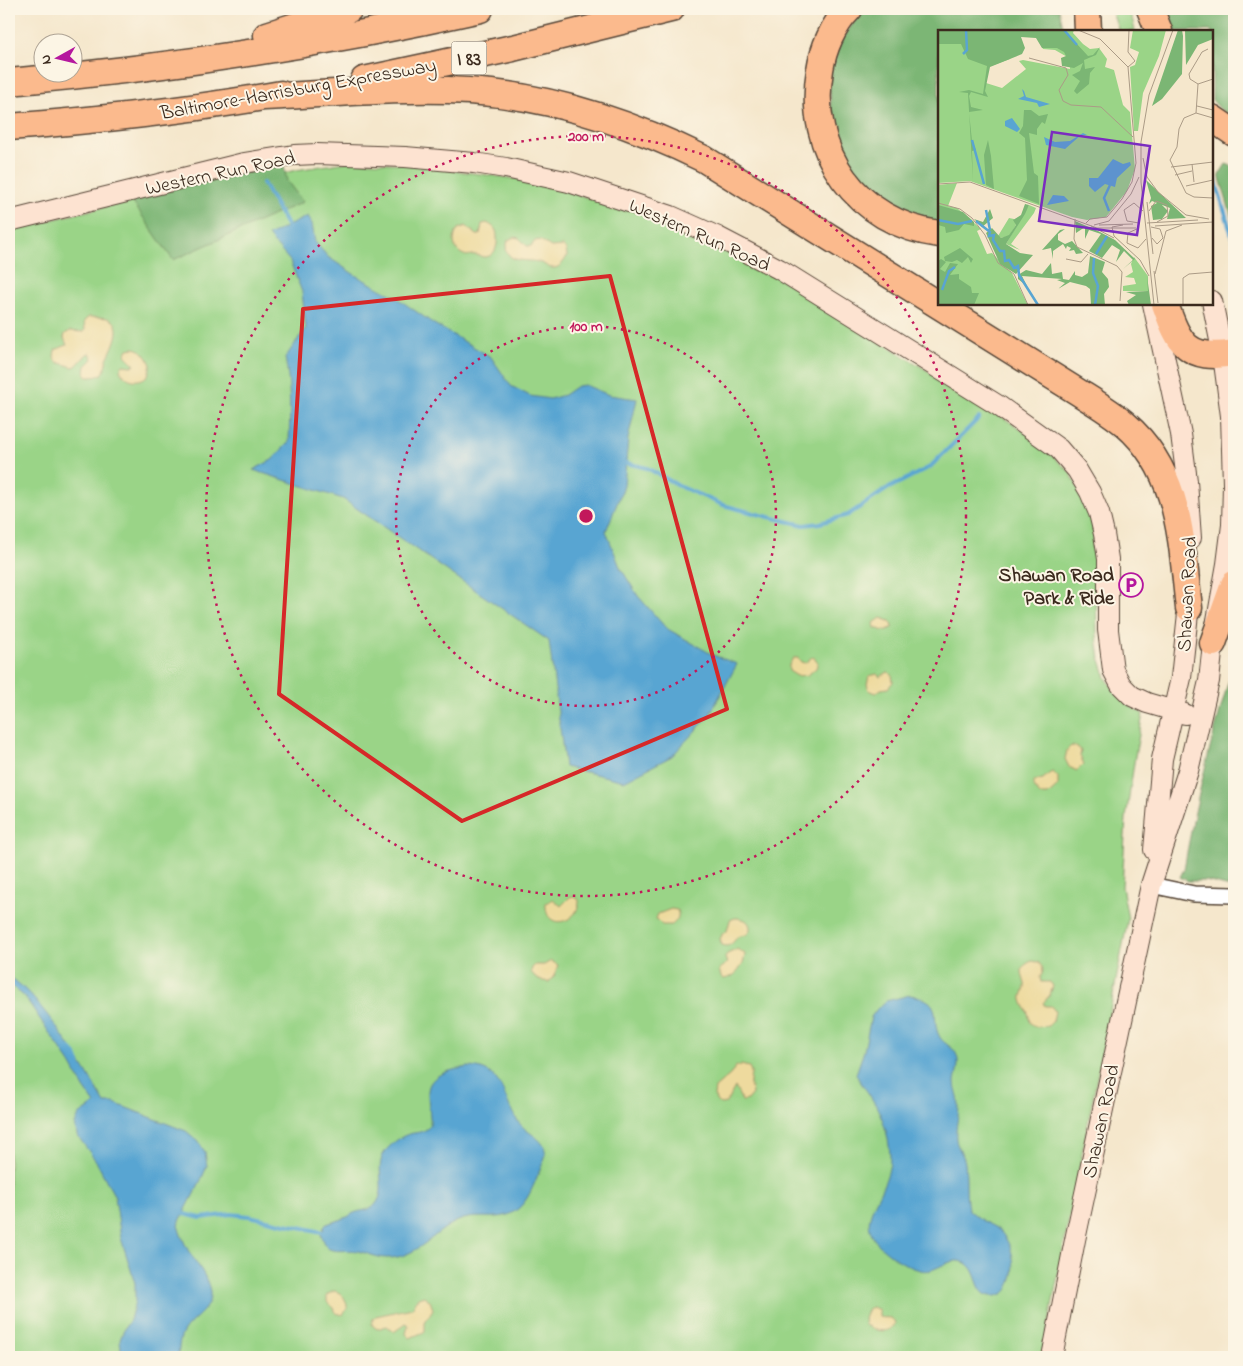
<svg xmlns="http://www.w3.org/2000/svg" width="1243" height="1366" viewBox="0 0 1243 1366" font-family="'Indie Flower',sans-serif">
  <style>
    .green { fill: #9ad487; stroke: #6a7f52 }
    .forest { fill: #7bb674; stroke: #5b7049 }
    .sand { fill: #eeda9e; stroke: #94825e }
    .water { fill: #59a5d2; stroke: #4a6878 }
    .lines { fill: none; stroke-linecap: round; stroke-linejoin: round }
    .stream { stroke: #59a5d2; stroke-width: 4 }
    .street-casing { stroke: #574638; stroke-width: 18 }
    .secondary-casing { stroke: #574638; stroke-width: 22 }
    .highway-casing { stroke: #574638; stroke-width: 29 }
    .street { stroke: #fff; stroke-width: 15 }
    .secondary { stroke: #fde3d1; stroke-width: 20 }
    .highway { stroke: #fbba8d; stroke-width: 26 }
    .marked { fill: none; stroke: #d62828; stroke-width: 4; stroke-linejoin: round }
    .ring { fill: none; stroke: #c2185b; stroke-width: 2.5; stroke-dasharray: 2.5 5 }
    .labels { text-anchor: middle; stroke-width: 4; stroke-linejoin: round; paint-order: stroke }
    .shield { fill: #fcf5e5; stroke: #75675a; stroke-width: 1 }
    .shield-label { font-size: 19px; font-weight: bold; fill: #3b2a1e }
    .street-label { font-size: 20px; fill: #3b2a1e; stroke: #fcf5e5 }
    .poi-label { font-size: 20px; font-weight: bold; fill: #3b2a1e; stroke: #fcf5e5; text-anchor: end }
    .inset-river { fill: none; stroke: #59a5d2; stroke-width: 2.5 }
    .inset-road { fill: none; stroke: #ab9b86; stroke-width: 1 }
    .view { fill: #7b2cbf; fill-opacity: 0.15; stroke: #7b2cbf; stroke-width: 2.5 }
    .inset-edge { fill: none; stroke: #3b2a1e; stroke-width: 2.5 }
    .centre { fill: #c2185b; stroke: #fcf5e5; stroke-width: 2.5 }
    .ring-label { font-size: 15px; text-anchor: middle; font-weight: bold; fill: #c2185b; stroke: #fcf5e5; stroke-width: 4; stroke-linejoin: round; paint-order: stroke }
  </style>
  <rect width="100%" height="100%" fill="#fcf5e5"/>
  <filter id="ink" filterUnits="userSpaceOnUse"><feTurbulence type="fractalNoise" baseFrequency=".02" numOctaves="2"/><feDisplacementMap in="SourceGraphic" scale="10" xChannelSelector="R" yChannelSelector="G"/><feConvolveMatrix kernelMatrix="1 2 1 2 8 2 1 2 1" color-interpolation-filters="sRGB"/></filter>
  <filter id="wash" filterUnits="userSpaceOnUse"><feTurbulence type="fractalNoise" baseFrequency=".0096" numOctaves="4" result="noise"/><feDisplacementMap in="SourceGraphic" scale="20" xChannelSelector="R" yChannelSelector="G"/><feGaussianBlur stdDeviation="1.12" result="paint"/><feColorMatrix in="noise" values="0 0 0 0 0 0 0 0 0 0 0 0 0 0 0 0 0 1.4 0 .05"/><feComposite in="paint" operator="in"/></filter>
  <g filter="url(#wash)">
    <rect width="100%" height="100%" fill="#f5e7cc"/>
    <path class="green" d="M1111 9H1130L1135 31H1119Z
      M353 161 405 164 532 181 669 222 776 276 1029 434 1070 472 1091 514 1095 544 1097 637 1100 660 1106 678 1116 693 1128 705 1143 714 1135 756 1126 818 1122 887 1128 919 1042 1357H9V230L246 173 261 179 296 170Z"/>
    <path class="forest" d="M865 9H1059L1064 31H939V225L871 198 833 145 828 61 861 11Z
      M1168 9H1234V117L1221 110 1212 100V31H1173Z
      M283 162 287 181 303 202 173 260 129 197Z
      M1226 164 1234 167V225L1219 175Z
      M1234 663V888L1206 881H1188L1180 877 1184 869C1196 799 1213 732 1234 663Z"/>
    <path class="sand" d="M487 223C495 227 497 230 497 238 498 247 494 258 483 257 480 256 479 255 476 255 471 254 468 257 464 255 452 250 452 238 458 229L466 226 477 235H480L482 224Z
      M514 237 519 238 527 246H531L535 241 540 240 551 247 563 246 566 249 567 256C564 262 559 269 552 268 548 268 545 264 541 263 529 258 510 265 506 249L508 240Z
      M89 317C96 318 106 316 112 320 124 328 111 350 107 359 105 364 106 371 102 374 98 377 92 377 87 377L85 373 86 366 93 359 90 353 87 354 76 366 73 367 57 362 54 357 55 350 67 345 64 338 65 334 70 331 84 332 85 330 84 321Z
      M134 348C143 349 148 357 151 365L148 375C140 384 124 381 120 369L123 365 131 366 135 365 125 355 128 349Z
      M881 618 890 621 893 626 892 628 884 631 875 628 874 623Z
      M812 657 815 658 818 663 816 668 808 675 797 676 789 671V665L793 658H798L801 662 805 663Z
      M888 672 892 675 893 682 888 688 881 689 876 693 869 690 867 684 869 676 877 674 880 677Z
      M1071 746 1078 747 1081 751 1080 756 1084 764 1077 771 1069 767 1065 759 1067 750Z
      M1053 772 1058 777V786L1048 795H1040L1034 788V781L1043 779 1050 773Z
      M574 896 579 900C580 923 544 933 546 903L553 899 561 906 570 897Z
      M671 909 677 910C680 917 677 920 672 925H662L656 919 658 914Z
      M735 918C744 918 751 921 750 931L746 935 737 937C733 943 729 948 722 945L720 939 723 933 727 931 730 920Z
      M738 949 745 954C744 966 736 978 723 979L721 977 719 969 727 963 725 958 727 954Z
      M551 961 558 965 554 976 549 982 538 980 531 972 532 968 535 965H544Z
      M1032 961 1038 962C1043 967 1045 971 1040 977L1041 982H1050L1053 986 1050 995 1043 1003 1045 1006H1051L1055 1011 1053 1021 1048 1026 1036 1027 1030 1023C1029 1019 1029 1014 1027 1011 1025 1007 1023 1004 1022 1000 1021 994 1026 990 1025 984 1022 973 1018 967 1032 961Z
      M741 1065 749 1067C753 1074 750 1075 750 1082 749 1086 752 1089 752 1094L747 1100 742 1101 735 1087 726 1103 721 1104 717 1102 714 1096 715 1088 731 1074 735 1067Z
      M333 1291C342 1291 348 1301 347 1310L342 1315 336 1313 334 1308 327 1302V1295Z
      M424 1296 430 1301 433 1309 425 1322V1331L424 1332 410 1338 406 1334 408 1326 406 1323 394 1332 387 1326 377 1329 372 1325 373 1319 376 1316 412 1308 418 1298Z
      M873 1307 879 1310V1317C886 1319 892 1315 895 1323 889 1336 874 1330 865 1325 863 1319 865 1313 869 1308Z"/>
    <path class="water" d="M308 216 312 224 315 242 328 257 355 275 394 296 434 324 491 357 511 386 530 396 550 399 564 395 577 386 585 385 609 395 637 399 628 439 624 486 606 531 620 567 638 596 666 628 713 655 737 664 709 716 672 756 624 781 565 767 549 641 343 499 253 470 272 460 289 442C290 414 291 386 285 358L306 328 302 292 290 261 268 236Z
      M9 976C45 1001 82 1065 105 1103H114L186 1131 198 1141 205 1152 207 1166 202 1178 178 1225C180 1234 184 1242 188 1250 196 1263 207 1275 210 1291 212 1310 193 1317 184 1331 179 1338 179 1349 178 1357H122L120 1340 124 1329 130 1320 135 1301V1283L121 1238 115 1197 96 1161 77 1135 75 1124 79 1115 95 1104 84 1088 70 1063 25 997 9 984Z
      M910 995C948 1001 928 1020 941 1039 946 1045 955 1048 957 1056 960 1064 956 1073 955 1082 955 1090 959 1097 959 1105 959 1116 955 1127 956 1139 957 1149 964 1154 965 1163 967 1178 965 1194 968 1209 973 1213 977 1217 983 1221 988 1224 994 1226 999 1230 1014 1245 1019 1272 1007 1290 1004 1295 994 1298 987 1295 974 1290 979 1265 960 1261 949 1260 941 1267 931 1270 916 1275 883 1252 874 1239 870 1233 868 1224 870 1217 875 1196 891 1180 890 1156 889 1136 883 1116 872 1099 867 1090 860 1083 856 1074L864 1051 871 1017 877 1009 886 1001Z
      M468 1067C504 1068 501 1096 517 1120 528 1137 551 1138 544 1161 536 1176 532 1196 519 1208 504 1222 486 1215 468 1218 439 1223 424 1255 391 1258 379 1259 368 1253 357 1251 347 1249 336 1253 327 1248L321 1235 325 1225C332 1221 340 1221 347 1217 350 1216 351 1214 354 1213 361 1210 369 1211 375 1205 390 1188 370 1165 389 1147 395 1141 402 1136 409 1134 417 1132 424 1133 430 1126 431 1115 428 1105 428 1094 427 1073 453 1070 468 1067Z"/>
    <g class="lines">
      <path class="stream" d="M1212 179H1215L1234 242
        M263 183 289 229
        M622 462 647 468 679 486 723 505 769 517 804 525 820 523 848 515 887 489 930 467 979 418
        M66 1046 75 1053 80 1066
        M184 1214 201 1218 231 1214 249 1216 322 1232"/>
    </g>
  </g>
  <g filter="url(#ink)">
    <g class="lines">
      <g class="street-casing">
        <path id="street" d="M1151 885 1194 894 1234 895"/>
      </g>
      <g class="secondary-casing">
        <path id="secondary" d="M9 221 244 163 294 155 317 154 405 157 474 163 506 168 569 182 671 216 718 237 779 269 999 406 1059 449 1077 470 1090 492 1099 513 1104 534 1108 559V630L1113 670 1121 685 1132 696 1147 703 1185 714
          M1153 304 1181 434 1187 481 1191 538
          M1154 850 1162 759 1181 678 1190 595
          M1052 1357 1075 1240 1151 885 1188 771 1209 681 1213 643 1227 564 1232 525 1233 484 1231 416 1223 355 1212 301"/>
      </g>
      <g class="highway-casing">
        <path id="highway" d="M849 9C833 25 823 49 820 70 806 152 857 223 939 234
          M1087 9 1088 31
          M1150 9 1159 31
          M267 35 349 9
          M364 80 513 48 671 9
          M9 82C167 68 325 44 480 9
          M264 97C332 94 401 87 469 91 551 96 630 123 704 159L1078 392C1094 402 1111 412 1125 424 1181 472 1181 541 1189 608
          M1212 118 1234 133
          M9 127C100 120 191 110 281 94
          M1165 304C1179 344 1187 361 1234 353
          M1213 643 1234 584"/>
      </g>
      <use href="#street" class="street"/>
      <use href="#secondary" class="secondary"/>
      <use href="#highway" class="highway"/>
    </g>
  </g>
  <path class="marked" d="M610 276 727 709 462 821 279 694 303 309Z"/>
  <g class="ring">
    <circle cx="586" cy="516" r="190"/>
    <circle cx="586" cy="516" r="380"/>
  </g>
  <defs>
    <g id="parking-ring" transform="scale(1.25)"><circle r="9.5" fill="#fcf5e5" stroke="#b5179e" stroke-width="1.5"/><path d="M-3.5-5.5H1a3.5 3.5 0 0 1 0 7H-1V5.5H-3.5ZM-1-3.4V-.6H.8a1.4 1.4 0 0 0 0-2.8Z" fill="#b5179e"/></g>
  </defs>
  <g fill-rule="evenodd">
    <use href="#parking-ring" x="1131" y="585"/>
  </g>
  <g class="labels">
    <rect class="shield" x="451.5" y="41.5" width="35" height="33" rx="4"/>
    <g class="shield-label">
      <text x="469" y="65">I 83</text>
    </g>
    <g class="street-label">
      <text transform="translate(298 88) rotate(-10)" y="7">Baltimore-Harrisburg Expressway</text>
      <text transform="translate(220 172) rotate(-12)" y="7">Western Run Road</text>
      <text transform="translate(700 234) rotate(24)" y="7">Western Run Road</text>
      <text transform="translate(1186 594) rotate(-87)" y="7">Shawan Road</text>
      <text transform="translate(1100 1121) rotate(-78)" y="7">Shawan Road</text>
    </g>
    <g class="poi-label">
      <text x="1114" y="581">Shawan Road<tspan x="1114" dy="23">Park &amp; Ride</tspan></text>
    </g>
  </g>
  <g transform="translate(938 30)">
    <rect width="275" height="275" fill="#f5e7cc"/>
    <path d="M0 0H136L135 3 145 14 152 19 161 18 169 29 167 37 176 40 185 75 192 82 197 139 189 161 168 187 149 190 134 187 32 151 0 153ZM90 4 100 8 105 19 117 20 131 28 132 39 85 30 81 31 88 39 64 58 48 53 50 37 72 29 80 14 81 5ZM195 0H228L221 26 205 63 200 101H196L192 37 197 35 201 22 192 18ZM19 153 10 176 19 178 43 199 39 201 49 224 54 223 74 243 90 275H0V155ZM91 175 98 178 96 183 73 214 82 220 68 214ZM71 188 76 189 78 195 71 206 63 208 60 206ZM196 227 210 246V261H185V256L198 254 196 248 187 247 195 242 193 234Z" fill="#9ad487" fill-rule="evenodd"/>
    <path d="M0 0H126L150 26 155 25 162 17 158 25 146 30 147 39 157 37 152 43 151 54 139 64 136 61 142 51 134 45 142 41 145 33 136 38 124 36 123 28 128 26 126 22 119 18H104L98 8 83 7 87 18 84 24 52 37 47 61 50 67 33 62 31 66 33 77 45 80 31 82 34 111 38 120 34 121 35 151 30 63 21 62 31 60 45 64 49 36 30 29 23 14H0ZM240 0H244L245 6 244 44 224 69 214 76ZM247 0H275V9L260 15 248 35ZM86 80H93L101 86 110 84 107 94 104 92 99 99V105L91 103 96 143 100 146 101 174 81 166 89 150 87 108 81 103 85 96ZM50 110 53 126 56 159 48 155 46 125ZM208 150 248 188 229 189 232 178 214 171 211 174 213 168ZM221 172 230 181 224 189 215 190 213 176ZM87 174 91 175 87 184 68 214 82 223 95 225 78 244 62 234 48 203 54 198 63 208 71 205 78 195 75 190 83 185ZM0 175 25 182 36 192V196L26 194 21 200 8 203 7 197 0 195ZM52 179 55 188 44 197 36 189 45 192ZM137 191 160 201 177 210 197 229 185 239 195 230 186 221 178 232 182 220 174 215 164 228 151 221 163 204 151 200 147 209V197L138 203ZM127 199 120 204V210L127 214 134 211 145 223 138 224 136 220 131 221 133 218 129 216 128 219 125 214 115 221V229L113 218 104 220 122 200ZM22 218 35 229 33 233 30 227 24 233 19 230 14 232 7 231 6 227ZM152 226 167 232 164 242 170 249 171 257 166 264 167 275H153L152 259 148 256 132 252 120 259 127 253 119 250 124 249 84 246 89 256 80 249V245L88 240 104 244 113 233 114 244 124 242 125 249 131 250 137 241V245L144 247 150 243ZM3 229 8 232 2 239 7 242 12 233 20 234 12 245 21 244V249L33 257 34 263H41L36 275H0V231ZM209 246 213 275H191L189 271 198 265 188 262 210 261Z" fill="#7bb674"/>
    <path d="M84 59 86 61 88 67 112 74 101 77 99 73 80 69 86 66ZM74 88 82 99 79 102 67 96V91ZM145 103 149 105H143L127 119 108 115 106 107 117 112 132 111ZM175 129 185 134 192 132 193 135 179 148 177 157 167 154 157 162 151 156V148H160ZM115 165 126 166 131 171 109 175Z" fill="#59a5d2"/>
    <path class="inset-river" d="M126 0 139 15M25 24 29 20 28 0M34 110 46 154M48 180 52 200M171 181 166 168 172 155M0 190 20 194 34 191M38 191 52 202 51 206 56 205 55 210 62 221H66L67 231 71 230 76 238 80 236 81 245 100 275M158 224 169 206M156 228 155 243 160 256 157 275M4 260 11 241 17 237"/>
    <path class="inset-road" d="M140 0 162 9 190 37 198 133 194 152 184 169 169 187 152 189 148 193M91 28 128 38 130 45 121 60 125 71 133 75 163 77 195 107M190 37 197 31 190 22 191 0M260 54 252 49 251 44 264 22 270 19M260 54 275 49M259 76 275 80M258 83 260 54M275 88 258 83 246 88 241 99 239 117 232 130 248 163 256 167 275 168M205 128 209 147 220 162 248 185 271 189M254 134 256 152M233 137 275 132M237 145 254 141M0 154 32 152 159 198H198M248 156 275 150M209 172 215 224M0 173 22 179 34 188 47 205 60 233 76 244 90 275M211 181 218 171 229 175 230 186 219 192M137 189 136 209 139 217 179 236 184 242 182 271M201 193 189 191 186 180 196 173 205 181M209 193 260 190M156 195 171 191 193 164 201 147M161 195 195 194M185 195 174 197 176 206 202 230 211 246M153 196 176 208M217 196 275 192M213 197 222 199 225 208 219 214 214 208M201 198 190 203 189 213 200 218 208 209M128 229 143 232 150 224M216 241 220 273M217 244 228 201 244 195M216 275 203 152V112L211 65 235 0M245 275V248L251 244 275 242"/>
    <path class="view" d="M114 102 212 116 199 205 101 191Z"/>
    <rect width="275" height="275" class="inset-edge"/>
  </g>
  <circle cx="586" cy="516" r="8" class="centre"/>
  <g class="ring-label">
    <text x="586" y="141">200 m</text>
    <text x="586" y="331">100 m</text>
  </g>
  <rect width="1243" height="1366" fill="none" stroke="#fcf5e5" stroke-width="30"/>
  <g transform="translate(58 58) rotate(262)"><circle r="24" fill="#fcf5e5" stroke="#afa495"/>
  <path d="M0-4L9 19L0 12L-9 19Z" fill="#b5179e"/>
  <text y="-8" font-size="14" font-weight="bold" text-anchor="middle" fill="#3b2a1e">N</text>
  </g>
</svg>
